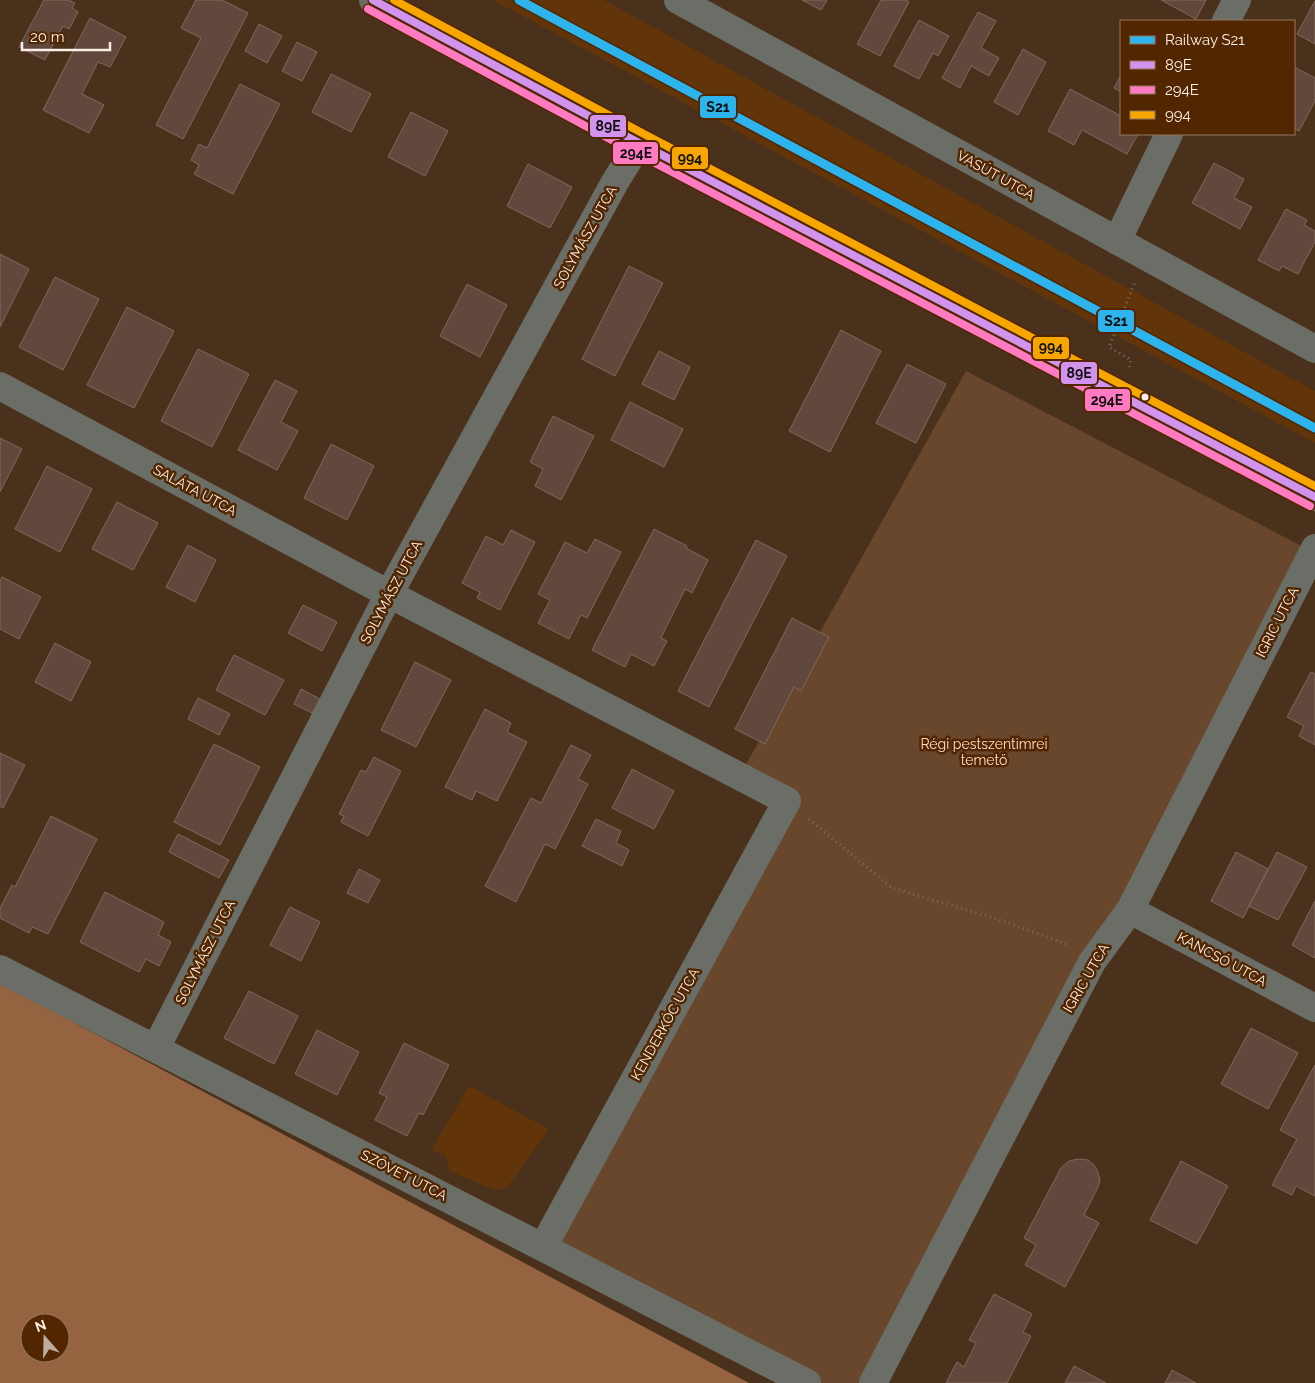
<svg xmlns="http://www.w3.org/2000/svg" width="1315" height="1383" viewBox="0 0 1315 1383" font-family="Raleway,sans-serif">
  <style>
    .built { fill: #62340a }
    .green { fill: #68472d }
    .forest { fill: #95633f; fill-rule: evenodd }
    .building { fill: #60483c; stroke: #82685b }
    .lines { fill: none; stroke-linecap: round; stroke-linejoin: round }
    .path { stroke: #747067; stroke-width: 3; stroke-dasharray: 1 4; stroke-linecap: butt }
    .minor { stroke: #6b6e66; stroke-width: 28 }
    .major { stroke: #6e6c60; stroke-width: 28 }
    .bus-1-casing { stroke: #512600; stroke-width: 11 }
    .bus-2-casing { stroke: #512600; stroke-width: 11 }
    .bus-3-casing { stroke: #512600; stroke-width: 11 }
    .bus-1 { stroke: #d193ec; stroke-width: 8 }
    .bus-2 { stroke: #fe7ac1; stroke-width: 8 }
    .bus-3 { stroke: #f7a600; stroke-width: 8 }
    .rail-1-casing { stroke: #512600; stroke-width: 12 }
    .rail-1 { stroke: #2db4ed; stroke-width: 9 }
    .bus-dot { fill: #fdeee5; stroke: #512600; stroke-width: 2 }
    .labels { text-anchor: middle; stroke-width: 5; stroke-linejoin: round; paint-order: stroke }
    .street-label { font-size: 14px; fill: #fdeee5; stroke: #512600 }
    .park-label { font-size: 14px; fill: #fddcc7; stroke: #512600 }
    .line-badge { stroke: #512600; stroke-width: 2 }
    .pale-badge-label { font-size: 14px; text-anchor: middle; font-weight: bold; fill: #111 }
  </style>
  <rect width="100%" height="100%" fill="#4a311c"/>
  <path class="built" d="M493 0H604L1315 391V443Z
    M469 1086 549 1129 507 1188 494 1190 450 1171 445 1155 431 1150Z"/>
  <path class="green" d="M966 371 1313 552 873 1383H807L543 1247 787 802 739 777Z"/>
  <path class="forest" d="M0 983 749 1383H0ZM30 1323H60V1353H30Z"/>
  <path class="building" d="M44 0H68L75 3 72 8 78 12 69 29 63 26 45 60 19 47Z
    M196 0H222L248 13 183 139 156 125 201 38 181 28Z
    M802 0H827L821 10Z
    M881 0H906L909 2 880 56 857 44Z
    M1161 0H1206L1196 19Z
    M1315 1V44L1297 34Z
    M978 12 996 21 981 48 999 58 989 76 971 66 960 88 942 78Z
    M90 18 126 37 110 67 98 62 82 94 104 105 89 133 43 110Z
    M919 20 949 36 938 56 933 53 919 79 894 66Z
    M259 24 282 36 267 63 245 51Z
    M297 42 317 52 302 81 282 71Z
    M1023 49 1046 62 1018 115 994 102Z
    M1294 67 1315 78V101L1299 131 1294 128Z
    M331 74 371 94 351 132 312 112Z
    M1121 75V92L1114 88Z
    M240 84 280 104 233 194 194 174 199 165 191 160 199 144 207 148Z
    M1070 89 1121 116V134H1138L1127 154 1082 130 1074 145 1048 131Z
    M411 112 448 131 425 176 388 157Z
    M1214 163 1244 179 1234 198 1252 207 1240 229 1192 203Z
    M528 164 572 187 550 228 507 206Z
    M1286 209 1307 220 1304 225 1315 231V242L1298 274 1282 266 1279 271 1258 260Z
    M0 254 29 269 0 327Z
    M629 266 663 283 615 376 582 359Z
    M55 277 99 299 63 370 19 347Z
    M467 284 507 305 480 357 440 336Z
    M127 307 174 331 134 408 87 385Z
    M841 330 881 351 830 452 789 431Z
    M198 349 249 374 212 447 161 421Z
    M659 351 690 367 674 400 642 384Z
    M907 364 946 384 916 443 876 423Z
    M275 380 297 391 281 422 298 431 277 470 238 450Z
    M630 402 683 429 664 467 611 440Z
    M553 416 594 436 561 500 535 486 543 469 530 462Z
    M0 438 22 449 0 492Z
    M331 444 374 466 347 520 304 498Z
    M47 466 92 489 60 552 15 529Z
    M117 502 158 523 133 570 92 549Z
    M654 529 687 546 686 548 708 560 692 593 685 589 661 638 667 641 654 666 631 654 625 667 592 650Z
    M511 530 535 542 500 610 477 598 480 592 462 583 486 536 503 545Z
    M595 539 621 552 587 618 581 615 569 639 538 623 550 600 538 594 565 542 587 553Z
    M756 540 787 556 709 707 678 691Z
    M188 545 216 560 195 602 166 587Z
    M2 577 41 597 19 639 0 629V581Z
    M303 605 337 622 322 651 288 633Z
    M792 618 829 637 801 691 794 687 765 744 735 729Z
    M55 643 91 662 71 701 35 682Z
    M234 655 284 680 265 715 216 690Z
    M415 662 451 680 416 747 381 730Z
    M1311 672 1315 674V745L1299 736 1304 726 1287 717Z
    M301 689 320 699 312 713 294 704Z
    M198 698 230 714 219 735 188 719Z
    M485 709 511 723 507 732 527 742 497 801 476 791 472 800 445 787Z
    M214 744 260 767 220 845 174 822Z
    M571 745 591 755 578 779 588 784 555 849 545 844 516 902 485 886 531 798 541 803Z
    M0 753 25 765 3 808 0 806Z
    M374 757 401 771 368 836 341 822 344 816 339 814 361 770 366 772Z
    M632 769 674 791 654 829 612 808Z
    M51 816 97 839 48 934 32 927 29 933 0 918V908L12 885 15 887Z
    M596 819 621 831 616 843 629 850 622 866 582 846Z
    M178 834 229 860 219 878 169 852Z
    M1236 852 1268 869 1243 918 1211 901Z
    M1277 852 1307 867 1278 920 1249 906Z
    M359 869 380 880 368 903 347 893Z
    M105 892 164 922 158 935 171 942 159 966 146 959 139 972 80 942Z
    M1315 901V958L1292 945Z
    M290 907 320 922 301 961 270 945Z
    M249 991 298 1016 274 1064 224 1038Z
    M1251 1028 1298 1053 1268 1109 1221 1084Z
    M317 1030 359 1052 337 1095 295 1074Z
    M404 1043 449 1065 423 1115 419 1113 407 1136 375 1120 387 1097 379 1093Z
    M1315 1065V1196L1296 1186 1292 1195 1272 1185 1297 1139 1280 1130Z
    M1078 1159 1088 1160 1094 1165 1098 1172 1100 1180 1098 1187 1084 1215 1099 1223 1065 1287 1025 1265 1036 1245 1024 1238 1061 1168 1069 1161Z
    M1181 1161 1228 1186 1197 1244 1150 1220Z
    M994 1294 1032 1314 1023 1332 1031 1336 1007 1383H946L957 1362 964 1367 976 1343 969 1340Z
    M1074 1366 1106 1383H1065Z
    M1172 1370 1196 1383H1165Z"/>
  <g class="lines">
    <path class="path" d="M1129 367 1131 360 1109 347 1135 282
      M809 819 892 888 997 919 1069 945"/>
    <path class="minor" d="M678 0 1315 349
      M1226 21 1237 0
      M1117 241 1169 134
      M0 386 389 594 787 801 543 1247
      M1130 910 1315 1008
      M0 969 807 1383
      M156 1048 389 594 615 182 639 143
      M873 1383 1092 962 1130 910 1315 548"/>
    <path class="major" d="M373 0 639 143 1315 497"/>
    <g class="bus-1-casing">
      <path id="bus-1" d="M373 0 639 143 1315 497"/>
    </g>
    <g class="bus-2-casing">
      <path id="bus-2" d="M368 9 634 152 1310 506"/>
    </g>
    <g class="bus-3-casing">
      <path id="bus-3" d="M394 0 644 134 1315 486"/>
    </g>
    <use href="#bus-1" class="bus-1"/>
    <use href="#bus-2" class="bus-2"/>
    <use href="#bus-3" class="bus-3"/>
    <g class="rail-1-casing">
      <path id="rail-1" d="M519 0 1315 428"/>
    </g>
    <use href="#rail-1" class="rail-1"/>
  </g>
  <circle class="bus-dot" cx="1145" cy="397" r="4.5"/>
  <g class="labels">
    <g class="street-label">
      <text transform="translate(996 175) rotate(29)" y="5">VASÚT UTCA</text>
      <text transform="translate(585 237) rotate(-61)" y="5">SOLYMÁSZ UTCA</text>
      <text transform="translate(195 490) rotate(28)" y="5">SALÁTA UTCA</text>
      <text transform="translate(391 592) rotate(-62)" y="5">SOLYMÁSZ UTCA</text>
      <text transform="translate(1277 622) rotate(-63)" y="5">IGRIC UTCA</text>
      <text transform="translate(205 952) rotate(-63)" y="5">SOLYMÁSZ UTCA</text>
      <text transform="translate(1222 959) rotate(28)" y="5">KANCSÓ UTCA</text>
      <text transform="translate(1086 978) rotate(-60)" y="5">IGRIC UTCA</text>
      <text transform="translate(665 1024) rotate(-61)" y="5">KENDERKÓC UTCA</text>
      <text transform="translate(404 1175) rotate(27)" y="5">SZÖVET UTCA</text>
    </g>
    <g class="park-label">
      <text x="984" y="749">Régi pestszentimrei<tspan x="984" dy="16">temető</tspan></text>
    </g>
  </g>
  <g class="line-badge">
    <rect x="699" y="95" width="38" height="24" rx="5" fill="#2db4ed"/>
    <rect x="589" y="114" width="38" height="24" rx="5" fill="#d193ec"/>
    <rect x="612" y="141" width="47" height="24" rx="5" fill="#fe7ac1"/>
    <rect x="671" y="146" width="38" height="24" rx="5" fill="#f7a600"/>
    <rect x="1097" y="309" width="38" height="24" rx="5" fill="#2db4ed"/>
    <rect x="1032" y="336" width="38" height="24" rx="5" fill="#f7a600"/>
    <rect x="1060" y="361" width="38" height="24" rx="5" fill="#d193ec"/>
    <rect x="1084" y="388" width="47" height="24" rx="5" fill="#fe7ac1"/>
  </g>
  <g class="pale-badge-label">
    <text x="718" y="112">S21</text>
    <text x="608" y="131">89E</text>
    <text x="636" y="158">294E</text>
    <text x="690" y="163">994</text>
    <text x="1116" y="326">S21</text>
    <text x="1051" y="352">994</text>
    <text x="1079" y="378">89E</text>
    <text x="1107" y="405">294E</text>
  </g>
  <rect x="1120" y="20" width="175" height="115" fill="#512600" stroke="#96765c"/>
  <rect x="1130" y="36" width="25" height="8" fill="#2db4ed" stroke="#96765c"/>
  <text x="1165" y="45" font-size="15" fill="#fdeee5">Railway S21</text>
  <rect x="1130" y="61" width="25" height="8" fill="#d193ec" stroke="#96765c"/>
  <text x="1165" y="70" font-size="15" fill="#fdeee5">89E</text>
  <rect x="1130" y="86" width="25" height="8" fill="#fe7ac1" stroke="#96765c"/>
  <text x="1165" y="95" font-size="15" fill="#fdeee5">294E</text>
  <rect x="1130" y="111" width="25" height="8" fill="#f7a600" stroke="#96765c"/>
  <text x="1165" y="120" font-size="15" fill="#fdeee5">994</text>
  <g transform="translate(45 1338) rotate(340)"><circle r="24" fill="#512600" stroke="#96765c"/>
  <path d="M0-4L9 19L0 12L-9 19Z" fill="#beac9f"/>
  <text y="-8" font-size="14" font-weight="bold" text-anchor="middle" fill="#fdeee5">N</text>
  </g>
  <path d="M22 42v8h88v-8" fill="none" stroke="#fdeee5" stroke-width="2.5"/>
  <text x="30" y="42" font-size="15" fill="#fdeee5" stroke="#512600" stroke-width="4" paint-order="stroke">20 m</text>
</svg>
